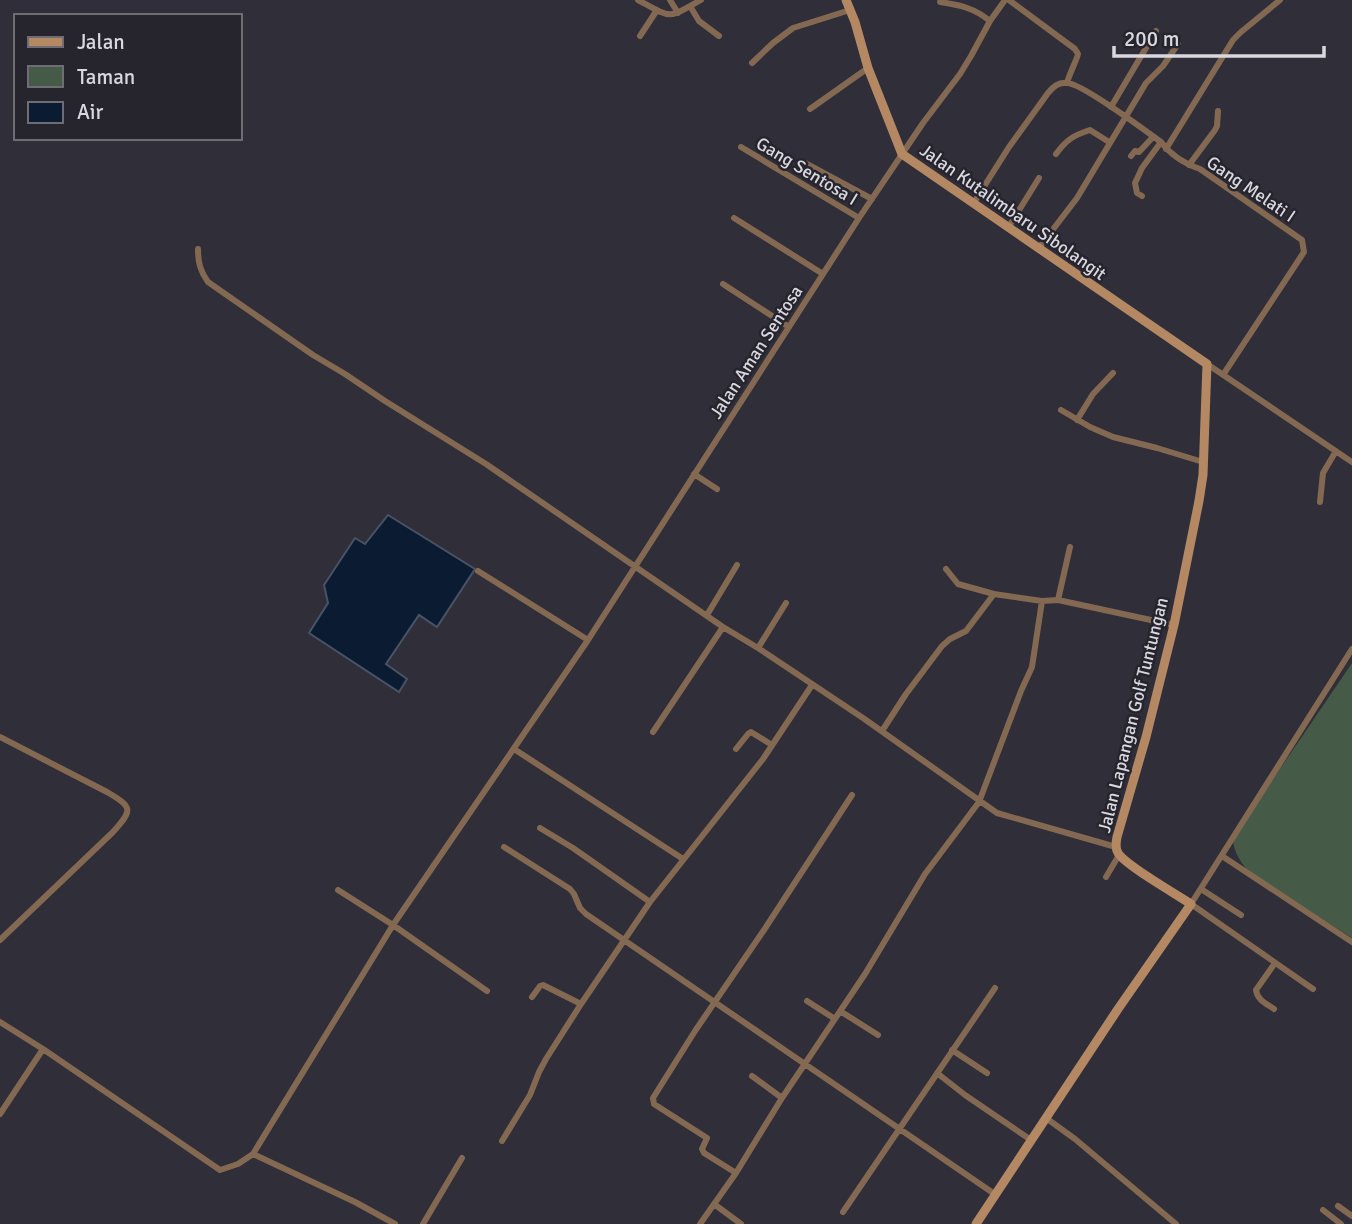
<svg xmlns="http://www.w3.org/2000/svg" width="1352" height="1224" viewBox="0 0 1352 1224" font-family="Signika,sans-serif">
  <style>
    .green { fill: #455b48 }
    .water { fill: #0a1b32; stroke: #485466; stroke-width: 2 }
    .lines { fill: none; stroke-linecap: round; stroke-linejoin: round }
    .street { stroke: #846952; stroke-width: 6 }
    .secondary { stroke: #b48863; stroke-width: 9 }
    .labels { text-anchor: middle; stroke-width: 5; stroke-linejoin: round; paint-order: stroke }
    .street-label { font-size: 18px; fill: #d9d8df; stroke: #26242d }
  </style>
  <rect width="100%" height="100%" fill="#302e38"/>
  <path class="green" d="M1352 663V938L1248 871C1240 861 1233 851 1233 838Z"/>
  <path class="water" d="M388 515 475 569 437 627 419 615 386 664 407 679 399 692 309 633 328 603 324 585 355 538 365 544Z"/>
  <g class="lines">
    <path class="street" d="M638 0C673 19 667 19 701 0
      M670 0 678 13
      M1009 0 1075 49C1076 51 1077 52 1078 54 1078 57 1068 77 1067 83
      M940 2C960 5 974 8 990 21
      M690 6 699 21 719 36
      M640 36 657 10
      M752 63 773 43 793 28 850 10
      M1111 107 1156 31
      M810 109 868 68
      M741 147 859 218
      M1166 149 1233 40 1241 32 1280 0
      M1056 154C1066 140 1074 135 1090 130L1109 142
      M1131 156 1135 151 1139 152 1153 137
      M805 163 872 199
      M1189 165 1215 130 1217 126 1218 111
      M1142 196 1137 193 1135 183 1142 168 1161 142
      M973 204 1009 147 1048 93C1053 87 1058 82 1067 83 1081 83 1146 131 1161 142 1171 155 1185 164 1200 169L1302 240 1304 252 1223 375
      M734 218 823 274
      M1008 228 1039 178
      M198 249C198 262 200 271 208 282L313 355 345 374 385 401 486 464 723 627 758 648 863 718 997 813 1116 847
      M1038 249 1077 198 1146 83 1163 66 1178 44
      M723 284 789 327
      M1207 364 1352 462
      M1061 410 1090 427 1113 437 1157 448 1203 462
      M1077 420 1093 394 1113 373
      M694 474 717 489
      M1320 502 1323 473 1336 451
      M946 569 958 584 994 594
      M478 571 588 640
      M1058 600 1070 547
      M707 615 737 565
      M758 648 786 603
      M882 731 906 694 942 646 950 639 966 631 994 594 1042 601 1058 600 1174 625
      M653 732 723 627
      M0 737 107 792C133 807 133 810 113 832L0 940
      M514 749 683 859
      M736 749 748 734 751 732 772 745
      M540 828 573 848 650 902
      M504 847 570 889 574 894 580 908 586 914 996 1195
      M1222 856 1352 942
      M1106 877 1119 855
      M1201 889 1241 915
      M338 890 393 925 487 991
      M1313 989 1191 904 1352 649
      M532 997 540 986 543 985 581 1004
      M807 1001 835 1019
      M1274 1009C1267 1004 1257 1000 1256 990L1275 963
      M840 1011 878 1035
      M0 1022 43 1049 220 1170 238 1164 253 1154 393 925 588 640 859 218 923 123 960 74 971 56 990 21 1005 0
      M952 1050 987 1073
      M937 1073 965 1095 1031 1140
      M752 1076 782 1098
      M0 1114 43 1049
      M1046 1118 1075 1139 1176 1224
      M502 1141 530 1095 539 1072 546 1059 581 1004 650 902 763 759 812 685
      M253 1154 355 1202 395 1224
      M736 1173 704 1153 702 1149 707 1138 654 1104 653 1098 695 1031 764 930 852 795
      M714 1204 741 1224
      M1338 1206 1352 1216
      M1323 1210 1341 1224
      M843 1212 995 988
      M423 1224 462 1158
      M700 1224 736 1173 782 1098 865 974 925 874 979 802 1021 691 1032 667 1042 601"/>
    <path class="secondary" d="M846 0 855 22 868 68 902 154 1207 364 1203 475 1199 501 1174 625 1146 737 1117 837C1116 842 1115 848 1118 853 1125 865 1176 894 1191 904L1118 1009 976 1224"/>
  </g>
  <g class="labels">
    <g class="street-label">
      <text transform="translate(807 171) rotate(31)" y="6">Gang Sentosa I</text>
      <text transform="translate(1251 189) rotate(34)" y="6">Gang Melati I</text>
      <text transform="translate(1013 212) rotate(35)" y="6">Jalan Kutalimbaru Sibolangit</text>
      <text transform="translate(756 352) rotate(-57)" y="6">Jalan Aman Sentosa</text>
      <text transform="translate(1133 715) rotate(-76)" y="6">Jalan Lapangan Golf Tuntungan</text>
    </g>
  </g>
  <rect x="14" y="14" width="228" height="126" fill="#26242d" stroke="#6e6c74" stroke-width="2"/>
  <rect x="28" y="37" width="35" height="10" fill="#b48863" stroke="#6e6c74" stroke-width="2"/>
  <text x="77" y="49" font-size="21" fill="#d9d8df">Jalan</text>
  <rect x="28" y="66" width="35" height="21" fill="#455b48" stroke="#6e6c74" stroke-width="2"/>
  <text x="77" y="84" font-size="21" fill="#d9d8df">Taman</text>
  <rect x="28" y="102" width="35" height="21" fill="#0a1b32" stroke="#6e6c74" stroke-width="2"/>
  <text x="77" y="119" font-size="21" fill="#d9d8df">Air</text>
  <path d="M1114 46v10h210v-10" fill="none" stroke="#d9d8df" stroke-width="3.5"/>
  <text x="1124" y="46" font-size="21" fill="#d9d8df" stroke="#26242d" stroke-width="5" paint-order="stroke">200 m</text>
</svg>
